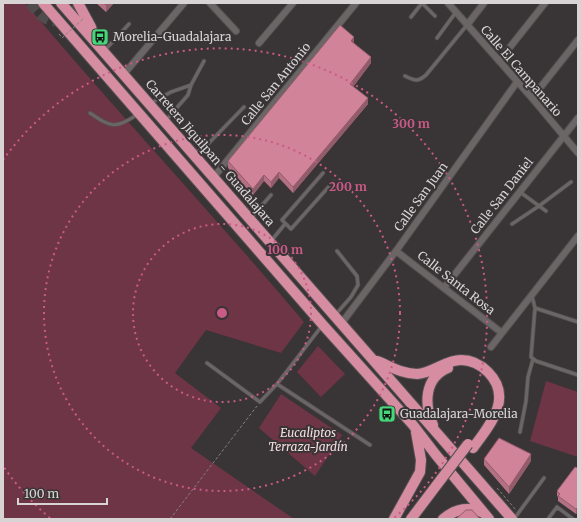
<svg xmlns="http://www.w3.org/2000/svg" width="581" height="522" viewBox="0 0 581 522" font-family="Merriweather,serif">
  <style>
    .green { fill: #6e3547 }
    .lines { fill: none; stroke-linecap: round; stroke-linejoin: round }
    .trunk-tunnel { stroke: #514c4e; stroke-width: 10; stroke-dasharray: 10 5; stroke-linecap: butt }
    .service-casing { stroke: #545051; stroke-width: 4.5 }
    .minor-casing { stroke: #545051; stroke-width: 8 }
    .trunk-casing { stroke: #545051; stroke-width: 12 }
    .path { stroke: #847f81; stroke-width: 1; stroke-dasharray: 3 2; stroke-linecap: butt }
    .service { stroke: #6b6566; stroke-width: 3 }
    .minor { stroke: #6b6566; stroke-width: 6 }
    .trunk { stroke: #d68da2; stroke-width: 10 }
    .trunk-bridge-casing { stroke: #545051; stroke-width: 12; stroke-linecap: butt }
    .path-bridge { stroke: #847f81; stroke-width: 1; stroke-dasharray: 3 2; stroke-linecap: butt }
    .trunk-bridge { stroke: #d68da2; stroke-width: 10 }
    .wall { fill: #b47184 }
    .shaded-wall { fill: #925c6b }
    .building { fill: #d18399; stroke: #925c6b }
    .ring { fill: none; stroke: #ca5a86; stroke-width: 2; stroke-dasharray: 2 4 }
    .labels { text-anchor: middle; stroke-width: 4; stroke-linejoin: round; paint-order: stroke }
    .poi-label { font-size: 12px; fill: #d8d4d5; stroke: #393436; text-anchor: start }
    .street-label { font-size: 12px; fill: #d8d4d5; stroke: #393436 }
    .park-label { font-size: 12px; font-style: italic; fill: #f3dde2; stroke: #393436 }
    .centre { fill: #ca5a86; stroke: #393436; stroke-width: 2 }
    .ring-label { font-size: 12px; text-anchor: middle; font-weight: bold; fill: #ca5a86; stroke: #393436; stroke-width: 4; stroke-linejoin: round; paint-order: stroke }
  </style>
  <rect width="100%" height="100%" fill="#393436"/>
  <path class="green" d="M3 3H25C116 111 213 214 304 322L281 353 206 330 175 373 221 408 191 448 294 519H3Z
    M318 346 345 374 321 397 297 372Z
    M546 381 578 392V457L530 441Z
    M281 394 342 435 315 476 259 428Z"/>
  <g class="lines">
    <path class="trunk-tunnel" d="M30 3C34 8 38 14 43 17 56 27 70 18 69 3"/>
    <g class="service-casing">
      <path id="service" d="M422 3 435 16
        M411 17 422 3
        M437 38 456 12
        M105 50 129 24
        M405 76C415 81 418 82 426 75L467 25
        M151 103 171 92 191 85
        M90 113C111 127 115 130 138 114
        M166 120 188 95 191 85 204 61
        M195 154 208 144 244 107
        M323 173 282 220 291 229 333 182
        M520 192 546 211
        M251 218 271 195
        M512 224 539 206 571 182
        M271 241 285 224
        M532 296 535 308 531 357 536 361 578 375
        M535 308 578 322
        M336 314 351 297 358 285 357 276 337 251
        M207 363 260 402 277 384 321 327
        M277 384 370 445
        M520 432 526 401 528 377 533 359
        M514 519 544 478
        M548 519 557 507 573 519"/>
    </g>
    <g class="minor-casing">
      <path id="minor" d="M210 3 236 31
        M448 3 532 98 578 153
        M467 25 484 3
        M259 43 293 3
        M499 61 545 3
        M124 74 184 3
        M532 98 578 40
        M213 178 356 3
        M396 251 502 333
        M444 288 578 118
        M341 324 396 251 517 82
        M491 347 578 236"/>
    </g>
    <g class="trunk-casing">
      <path id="trunk" d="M43 3 323 325 413 425 436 455 489 519
        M61 3 512 519
        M78 3 91 27 95 39
        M377 361C390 366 402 374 417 374 433 373 445 360 461 360 471 360 481 365 488 372 514 398 489 426 473 448
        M433 425C424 404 424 378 448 368
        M394 519 420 472 421 460 416 432
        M411 519 442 478
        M443 519C455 509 469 506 484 513"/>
    </g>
    <path class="path" d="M59 34 62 38
      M497 488 516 510
      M170 519 257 406"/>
    <use href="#service" class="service"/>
    <use href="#minor" class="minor"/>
    <use href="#trunk" class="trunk"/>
    <g class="trunk-bridge-casing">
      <path id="trunk-bridge" d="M442 478 468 444"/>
    </g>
    <path class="path-bridge" d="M62 38 84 18"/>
    <use href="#trunk-bridge" class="trunk-bridge"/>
  </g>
  <path class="wall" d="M96 3H114L106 12Z
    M354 43 371 63 353 87 368 104 293 193 279 178 271 188 264 181 253 195 228 168V161Z
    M484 459 531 461 509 494 484 465Z
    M578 468V512L576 514 558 501V497L557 496V491Z"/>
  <path class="shaded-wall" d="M108 3H114L106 12V5Z
    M354 37V43L351 41Z
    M371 57V63L350 91V84Z
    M368 98V104L293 193V187Z
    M279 172V178L271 188V182Z
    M264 175V181L253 195V189Z
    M531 454V461L509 494V487Z
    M578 507V512L576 514V509Z"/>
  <path class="building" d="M103 3H108L106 5Z
    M340 25 354 37 351 41 371 57 350 84 368 98 293 187 279 172 271 182 264 175 253 189 228 161Z
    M499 438 531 454 509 487 484 459Z
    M575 467 578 468V507L576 509 558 496 560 494 557 491Z
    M466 510H472L480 519H456Z"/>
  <g class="ring">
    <circle cx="222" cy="313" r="89"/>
    <circle cx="222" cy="313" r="178"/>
    <path d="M50 518A267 267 0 0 1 3 466M3 160A267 267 0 1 1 394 518"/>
  </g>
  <defs>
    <g id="bus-square" transform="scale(0.9)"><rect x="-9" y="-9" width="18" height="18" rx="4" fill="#46d77a" stroke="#393436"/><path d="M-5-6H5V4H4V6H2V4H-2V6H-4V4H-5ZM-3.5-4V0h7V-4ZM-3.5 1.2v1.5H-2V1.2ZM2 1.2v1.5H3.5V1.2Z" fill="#111"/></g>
  </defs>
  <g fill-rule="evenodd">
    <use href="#bus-square" x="100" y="37"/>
    <use href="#bus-square" x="387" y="414"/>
  </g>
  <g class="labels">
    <g class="poi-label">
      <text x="113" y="41">Morelia-Guadalajara</text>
      <text x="400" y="418">Guadalajara-Morelia</text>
    </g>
    <g class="street-label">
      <text transform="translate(521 71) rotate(49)" y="4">Calle El Campanario</text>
      <text transform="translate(276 84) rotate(-51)" y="4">Calle San Antonio</text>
      <text transform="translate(210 153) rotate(49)" y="4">Carretera Jiquilpan - Guadalajara</text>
      <text transform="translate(502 196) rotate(-52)" y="4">Calle San Daniel</text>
      <text transform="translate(421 197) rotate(-54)" y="4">Calle San Juan</text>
      <text transform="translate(456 283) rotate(38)" y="4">Calle Santa Rosa</text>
    </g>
    <g class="park-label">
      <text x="308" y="437">Eucaliptos<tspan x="308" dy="14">Terraza-Jardín</tspan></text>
    </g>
  </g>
  <circle cx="222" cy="313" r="6" class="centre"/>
  <g class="ring-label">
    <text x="411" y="128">300 m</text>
    <text x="348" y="191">200 m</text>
    <text x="285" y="254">100 m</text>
  </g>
  <rect width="581" height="522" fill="none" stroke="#d8d4d5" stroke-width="8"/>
  <path d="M18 498v6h89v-6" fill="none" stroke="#d8d4d5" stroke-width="2"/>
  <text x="24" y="498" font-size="12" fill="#d8d4d5" stroke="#393436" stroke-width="3" paint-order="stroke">100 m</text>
</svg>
